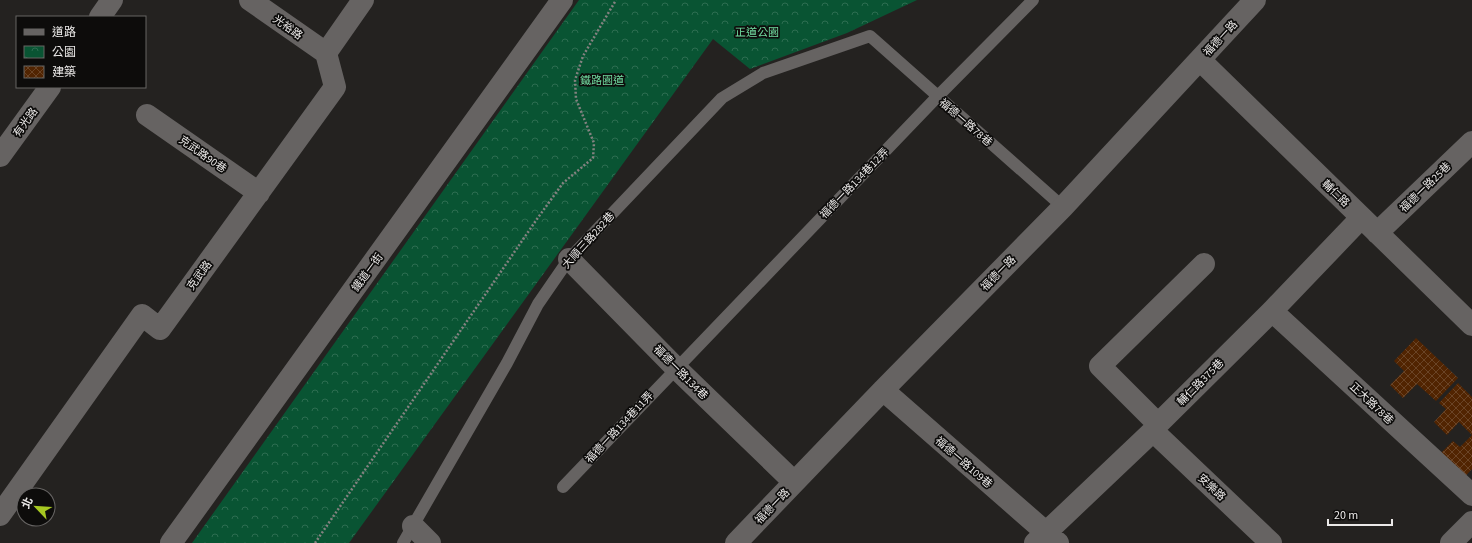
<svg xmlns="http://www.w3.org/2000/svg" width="1472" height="543" viewBox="0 0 1472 543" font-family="'Source Sans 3','Noto Sans TC',sans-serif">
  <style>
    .park { fill: url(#park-crowns) }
    .building { fill: url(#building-cross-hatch) }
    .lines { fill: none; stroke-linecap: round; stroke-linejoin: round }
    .path { stroke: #848280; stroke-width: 2.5; stroke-dasharray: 2 2; stroke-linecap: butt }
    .lane { stroke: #666362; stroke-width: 12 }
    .street { stroke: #666362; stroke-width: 22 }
    .labels { text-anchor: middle; stroke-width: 3.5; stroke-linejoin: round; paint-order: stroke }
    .street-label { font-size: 11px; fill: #ebe9e8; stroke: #0d0c0b }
    .park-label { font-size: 11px; fill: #71dba0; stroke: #0d0c0b }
  </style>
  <defs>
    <pattern id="park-crowns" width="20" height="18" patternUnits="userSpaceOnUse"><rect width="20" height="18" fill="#095433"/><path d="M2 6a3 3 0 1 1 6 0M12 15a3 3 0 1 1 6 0" fill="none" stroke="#2d6d51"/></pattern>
    <pattern id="building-cross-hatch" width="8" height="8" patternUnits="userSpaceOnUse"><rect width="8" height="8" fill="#512401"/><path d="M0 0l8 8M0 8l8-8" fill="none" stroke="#6a4426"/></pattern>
  </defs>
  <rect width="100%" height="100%" fill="#242220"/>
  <path class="park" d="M579 0H917L847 33 750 69 713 39 349 543H192Z"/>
  <path class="building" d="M1416 338 1458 378 1436 401 1417 384 1403 398 1390 385 1404 371 1394 361Z
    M1458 383 1472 397V435L1459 422 1447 435 1434 422 1446 409 1439 403Z
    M1472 435V469L1456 486 1432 462 1453 441 1460 447Z"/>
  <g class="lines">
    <path class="path" d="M315 543 537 219 563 183 593 158 594 143 576 99 575 80 583 56 616 0"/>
    <path class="lane" d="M563 487 937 97 1033 0
      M403 543 507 363 538 304 569 259 722 98 763 73 870 36 1063 207"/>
    <path class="street" d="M250 0 326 53
      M100 17 112 0
      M326 53 363 0
      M1200 60 1472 325
      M147 115 259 193
      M0 156 50 87
      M1377 233 1472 142
      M569 259 676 368 794 482
      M1272 311 1472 495
      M883 390 1058 543
      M1158 424 1100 366 1204 264
      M1153 431 1271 543
      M0 515 142 315 160 329 335 87 326 53
      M413 526 430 543
      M171 543 562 0
      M736 543 883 390 1063 207 1255 0
      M1035 543 1153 431 1158 424 1272 311 1361 218
      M1451 543 1472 522"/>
  </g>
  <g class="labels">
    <g class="street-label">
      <text transform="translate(288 27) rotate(35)" y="4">光裕路</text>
      <text transform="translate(1220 38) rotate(-47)" y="4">福德一路</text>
      <text transform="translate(25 122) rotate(-54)" y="4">有光路</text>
      <text transform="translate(966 122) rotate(41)" y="4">福德一路78巷</text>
      <text transform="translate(203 154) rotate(35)" y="4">克武路90巷</text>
      <text transform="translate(854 183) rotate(-46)" y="4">福德一路134巷12弄</text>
      <text transform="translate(1425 187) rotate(-44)" y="4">福德一路25巷</text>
      <text transform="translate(1336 193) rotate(44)" y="4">輔仁路</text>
      <text transform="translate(588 240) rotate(-48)" y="4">大順三路282巷</text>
      <text transform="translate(367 272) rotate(-54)" y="4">鐵道一街</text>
      <text transform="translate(998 273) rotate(-45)" y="4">福德一路</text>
      <text transform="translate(199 275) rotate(-54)" y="4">克武路</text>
      <text transform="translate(681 372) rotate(45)" y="4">福德一路134巷</text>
      <text transform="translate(1200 382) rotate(-45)" y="4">輔仁路375巷</text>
      <text transform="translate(1372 403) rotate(43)" y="4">正大路78巷</text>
      <text transform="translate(619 427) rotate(-47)" y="4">福德一路134巷11弄</text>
      <text transform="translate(964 462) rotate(41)" y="4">福德一路109巷</text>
      <text transform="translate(1212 487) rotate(43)" y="4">安樂路</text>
      <text transform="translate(772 506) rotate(-46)" y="4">福德一路</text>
    </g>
    <g class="park-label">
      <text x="757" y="36">正道公園</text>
      <text x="602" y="84">鐵路園道</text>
    </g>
  </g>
  <rect x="16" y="16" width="130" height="72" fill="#0d0c0b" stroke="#666463"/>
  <rect x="24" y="29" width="20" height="6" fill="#666362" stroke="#666463"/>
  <text x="52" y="36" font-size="12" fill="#ebe9e8">道路</text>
  <rect x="24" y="46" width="20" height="12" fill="url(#park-crowns)" stroke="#666463"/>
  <text x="52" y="56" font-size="12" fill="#ebe9e8">公園</text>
  <rect x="24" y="66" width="20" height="12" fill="url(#building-cross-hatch)" stroke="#666463"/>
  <text x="52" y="76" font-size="12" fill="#ebe9e8">建築</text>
  <g transform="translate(36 507) rotate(295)"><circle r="19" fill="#0d0c0b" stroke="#666463"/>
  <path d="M0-3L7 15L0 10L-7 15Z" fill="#a6c821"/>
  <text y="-6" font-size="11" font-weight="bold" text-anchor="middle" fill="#ebe9e8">北</text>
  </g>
  <path d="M1328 519v6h64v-6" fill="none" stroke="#ebe9e8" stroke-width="2"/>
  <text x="1334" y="519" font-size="12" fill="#ebe9e8" stroke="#0d0c0b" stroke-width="3" paint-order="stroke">20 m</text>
</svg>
